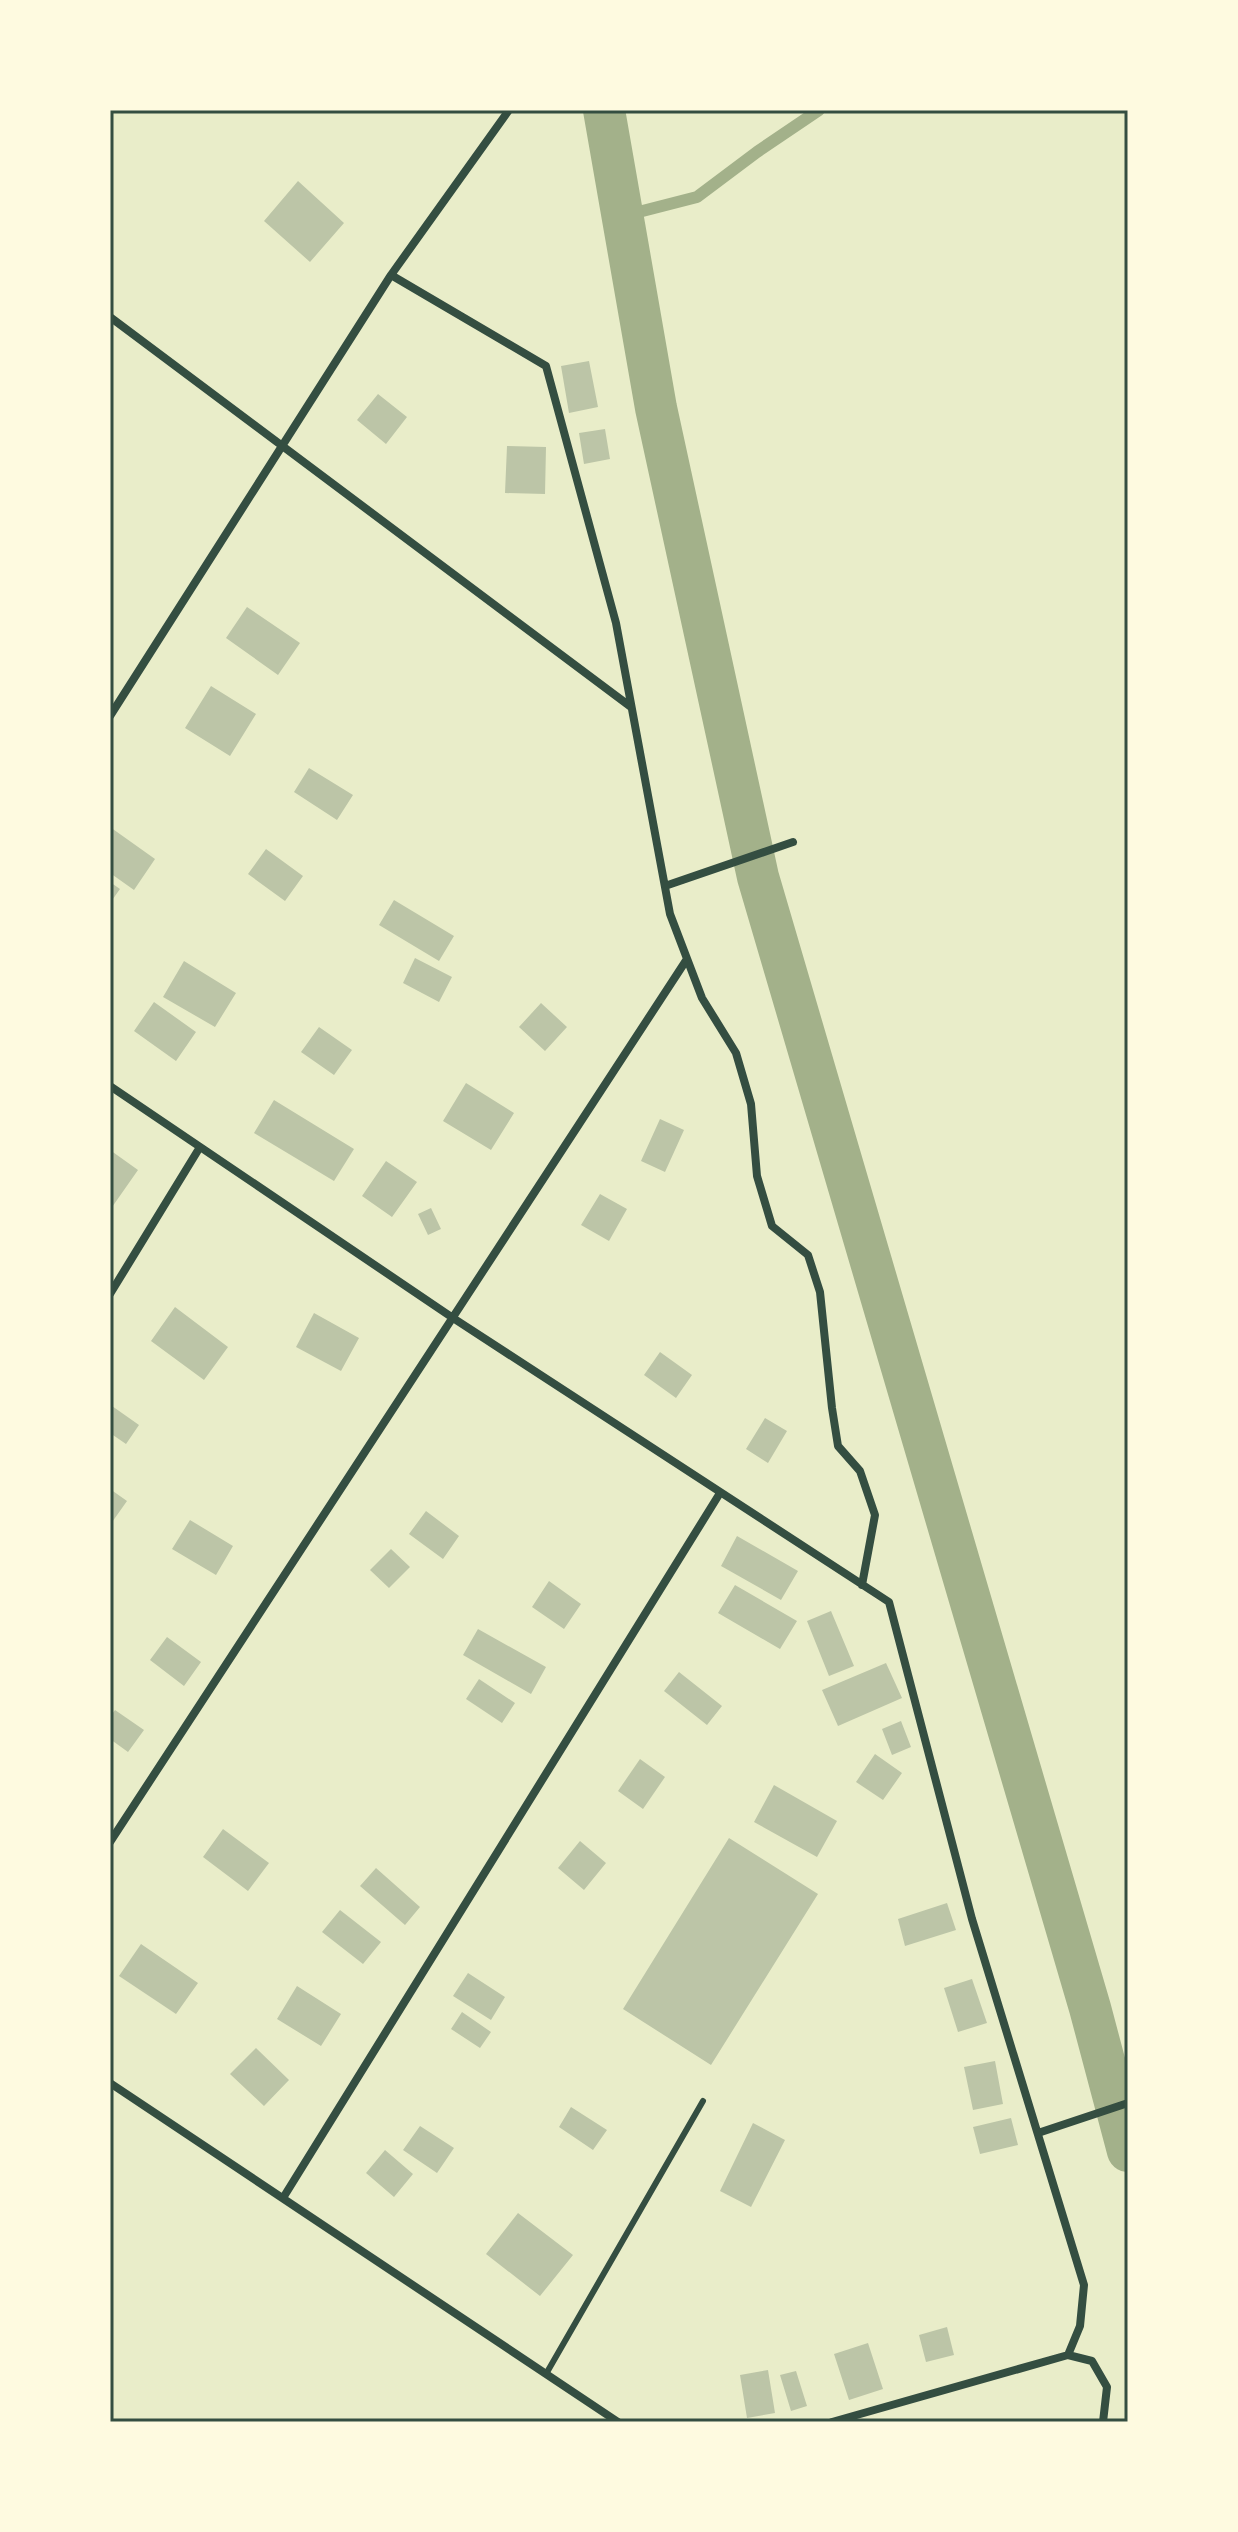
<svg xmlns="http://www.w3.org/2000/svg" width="1238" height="2532" viewBox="0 0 1238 2532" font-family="'Roboto Condensed',sans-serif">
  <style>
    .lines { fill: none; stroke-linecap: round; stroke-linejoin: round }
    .stream { stroke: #a3b18a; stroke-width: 12 }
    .canal { stroke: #a3b18a; stroke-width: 42 }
    .building { fill: #bcc5a7 }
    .service { stroke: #344e41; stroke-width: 6 }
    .minor { stroke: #344e41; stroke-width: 8 }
    .neatline { fill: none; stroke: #344e41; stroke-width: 3 }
  </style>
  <rect width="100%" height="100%" fill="#e9edc9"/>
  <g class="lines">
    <path class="stream" d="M623 216 697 197 757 152 819 110"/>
    <path class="canal" d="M604 110 656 408 758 877 1090 2008 1128 2151"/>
  </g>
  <path class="building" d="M298 181 344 223 310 262 264 221Z
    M589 361 598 407 569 413 561 366Z
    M378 394 407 417 386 444 357 420Z
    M605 429 610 459 584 464 579 433Z
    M507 446 546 447 545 494 505 493Z
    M247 607 300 643 278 675 226 638Z
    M211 686 256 714 230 756 185 728Z
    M309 768 353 795 337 820 294 792Z
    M110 827 155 859 134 890 110 873Z
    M266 849 303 876 285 901 248 874Z
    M110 882 120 889 110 903Z
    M394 900 454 936 439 961 379 925Z
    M415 958 452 977 439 1002 403 983Z
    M184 961 236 993 215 1027 163 997Z
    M154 1002 196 1032 176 1061 134 1031Z
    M541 1003 567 1027 545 1051 519 1027Z
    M319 1027 352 1050 334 1075 301 1052Z
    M466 1083 514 1113 491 1150 443 1121Z
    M274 1100 354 1149 334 1181 254 1133Z
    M660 1119 684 1130 665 1172 641 1161Z
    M110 1150 138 1170 110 1210Z
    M386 1161 417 1182 392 1217 362 1196Z
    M600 1194 627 1209 609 1241 581 1225Z
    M431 1208 441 1229 428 1235 418 1214Z
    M175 1307 228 1347 204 1380 151 1341Z
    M314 1313 359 1338 341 1371 296 1347Z
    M660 1352 692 1375 676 1398 644 1375Z
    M112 1406 139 1425 126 1444 110 1433V1409Z
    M765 1418 787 1431 768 1463 746 1449Z
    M110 1489 127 1501 110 1525Z
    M426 1511 459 1536 443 1559 409 1534Z
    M190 1520 233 1546 216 1575 172 1549Z
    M737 1536 798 1571 781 1600 721 1566Z
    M391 1549 410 1567 389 1588 370 1570Z
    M549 1581 581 1604 564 1629 532 1607Z
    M735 1585 797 1621 780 1649 718 1613Z
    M831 1611 854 1666 829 1676 807 1621Z
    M478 1629 546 1667 531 1694 463 1655Z
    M167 1637 201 1662 184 1686 150 1660Z
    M886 1663 902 1698 838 1726 822 1690Z
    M679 1672 722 1706 707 1725 664 1691Z
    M479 1679 515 1703 502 1723 466 1699Z
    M115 1710 144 1730 128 1752 110 1739V1717Z
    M901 1721 911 1747 892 1755 882 1729Z
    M875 1754 902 1773 883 1800 856 1782Z
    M640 1759 665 1777 643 1809 618 1791Z
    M774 1785 837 1821 817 1857 754 1822Z
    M223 1829 269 1863 248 1891 203 1857Z
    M729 1838 818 1894 711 2065 623 2009Z
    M580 1841 606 1863 584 1890 558 1868Z
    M376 1868 420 1907 405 1925 360 1886Z
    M947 1903 956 1930 905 1946 898 1919Z
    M340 1910 381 1942 363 1964 322 1932Z
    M141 1944 198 1983 176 2014 119 1976Z
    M468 1973 505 1997 491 2020 453 1996Z
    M972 1979 987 2023 958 2032 944 1988Z
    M297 1986 341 2014 321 2046 277 2019Z
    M462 2012 491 2032 480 2048 451 2029Z
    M256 2048 289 2080 264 2106 230 2074Z
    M995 2061 1003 2104 973 2110 964 2067Z
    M571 2107 607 2130 593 2150 559 2127Z
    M1011 2118 1018 2145 980 2154 973 2127Z
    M753 2123 785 2140 751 2207 720 2191Z
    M420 2126 454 2148 437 2173 403 2150Z
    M385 2150 413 2174 394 2197 366 2173Z
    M518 2213 573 2255 540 2296 486 2254Z
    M947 2327 954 2355 926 2362 919 2335Z
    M868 2343 883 2389 849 2400 834 2354Z
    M768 2370 775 2413 747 2418 740 2375Z
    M796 2371 807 2406 791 2411 780 2375Z"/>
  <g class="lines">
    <path class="service" d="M546 2374 703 2101"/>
    <path class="minor" d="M391 275 546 366 616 623 670 914 702 998 736 1053 751 1104 757 1176 772 1226 808 1255 820 1292 832 1408 838 1446 860 1471 875 1515 862 1585
      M110 317 631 707
      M110 716 391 275 509 110
      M665 886 793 842
      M110 1086 453 1318 889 1602 972 1919 1084 2285 1080 2326 1068 2355
      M110 1294 200 1147
      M110 1842 687 959
      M110 2083 618 2422
      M1038 2133 1128 2103
      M283 2198 720 1493
      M832 2422 1068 2355 1092 2361 1107 2387 1103 2422"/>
  </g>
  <rect width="1238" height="2532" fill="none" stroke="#fefae0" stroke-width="224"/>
  <rect x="112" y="112" width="1014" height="2308" class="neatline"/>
</svg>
